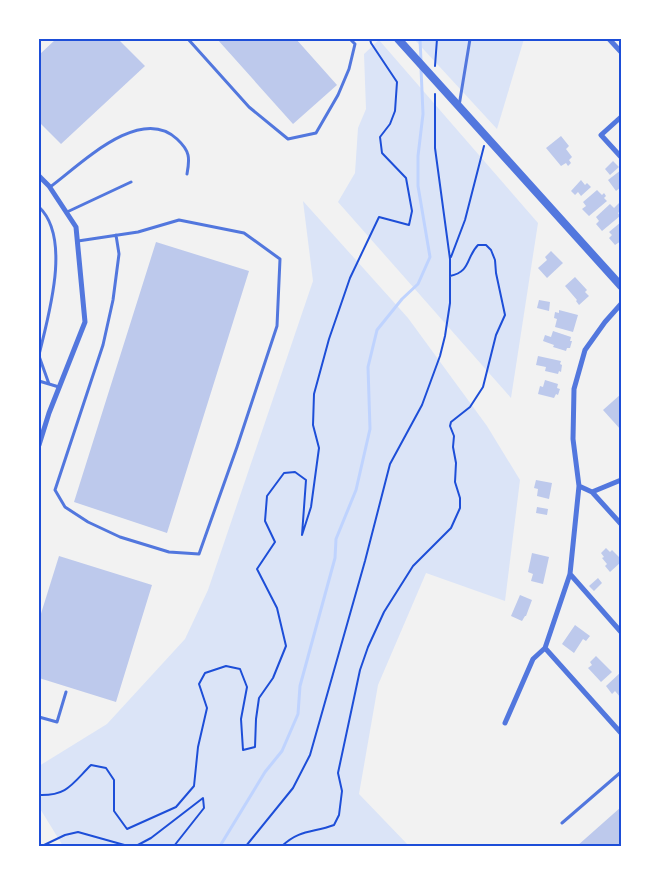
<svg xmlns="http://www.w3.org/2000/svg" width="660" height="885" viewBox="0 0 660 885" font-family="Mulish,sans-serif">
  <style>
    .green { fill: #dbe4f7 }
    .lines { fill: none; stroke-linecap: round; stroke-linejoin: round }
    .stream { stroke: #bfd3fe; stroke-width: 3 }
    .building { fill: #bdc9ec }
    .path { stroke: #1d4ed8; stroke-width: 2 }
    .service { stroke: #5277de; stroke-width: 3 }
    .minor { stroke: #5277de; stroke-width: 5 }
    .tertiary { stroke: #5277de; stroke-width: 8 }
    .neatline { fill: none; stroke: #1d4ed8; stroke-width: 2 }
  </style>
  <rect width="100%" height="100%" fill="#f2f2f2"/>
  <path class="green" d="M414 39H524L497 129Z
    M379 40 538 223 511 398 338 202 355 173 358 128 366 109 364 54Z
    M303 201 408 318 487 426 520 480 505 601 426 573 378 685 359 794 409 846H63L39 807V766L107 724 185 639 208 590 313 281Z"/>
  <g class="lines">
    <path class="stream" d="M420 39 421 61
      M220 846 265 772 282 751 298 714 300 686 335 558 336 539 356 490 370 429 368 367 377 330 402 299 418 284 430 257 418 186V156L423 114 421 68"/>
  </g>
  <path class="building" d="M56 39H118L145 66 61 144 39 122V55Z
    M217 39H296L337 85 293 124Z
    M561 136 569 146 566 149 572 157 569 160 571 163 568 166 566 163 561 166 546 148Z
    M613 161 619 167 610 175 605 169Z
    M621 170V187L616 191 608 180Z
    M581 180 585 185 587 183 591 187 581 196 578 192 575 195 571 191Z
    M597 190 602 195 604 193 606 196 604 198 607 201 589 216 582 209 586 206 583 202Z
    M621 201V210L618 213 620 216 602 231 596 224 599 221 596 217 610 204 614 208Z
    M621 222V241L615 245 609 238 612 235 609 232Z
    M156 242 249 271 167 533 74 502Z
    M551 251 563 263 547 278 538 268 547 260 545 257Z
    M575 277 587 290 585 292 589 296 579 305 576 301 577 300 565 286Z
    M539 300 550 302 549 311 537 308Z
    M559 310 578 315 573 332 555 327 557 319 554 318 555 312 559 313Z
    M553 331 571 337 570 341H572L570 348H567L566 351 553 347 554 345 543 341 545 335 551 337Z
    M538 356 561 361 560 364 562 365 561 372 559 371 558 374 545 371 546 367 536 365Z
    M545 380 558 384 557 388 560 389 558 395 556 394 554 398 538 394 540 386 543 387Z
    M621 394V430L603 410Z
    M536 480 552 483 549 499 537 496 538 489 534 488Z
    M537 507 548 509 547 515 536 513Z
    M606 548 610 552 612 550 621 559V562L610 572 605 566 607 564 602 558 604 557 601 553Z
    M532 553 549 557 543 584 531 581 533 574 528 572Z
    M59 556 152 585 116 702 39 678V620Z
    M598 578 602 583 594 591 589 586Z
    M520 595 532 600 526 616H525L522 621 511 616Z
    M575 625 590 636 586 641 583 639 574 653 562 644Z
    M596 656 612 672 601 682 588 668 592 665 590 662Z
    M621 672V698L615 691 612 694 606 686Z
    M621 807V846H577Z"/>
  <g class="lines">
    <path class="path" d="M435 66 437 39
      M451 257 465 220 484 146
      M39 795C67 796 72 784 91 765L106 768 114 780V811L127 829 176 807 194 786 198 747 207 708 199 684 205 673 226 666 240 669 247 687 241 719 243 750 255 747 256 719 259 698 273 678 286 646 277 608 257 569 275 542 265 521 267 496 284 473 295 472 306 480 302 535 311 507 319 448 313 425 314 394 329 339 350 278 379 217 409 225 412 211 406 178 382 153 380 137 390 124 395 111 397 82 371 43 370 39
      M42 846 65 835 78 832 128 846
      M136 846 151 838 203 798 204 808 174 846
      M246 846 293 788 310 755 365 561 390 464 422 405 440 356 445 336 450 303V259L435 148V94
      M282 846C300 829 313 833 334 825L339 815 342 791 338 773 360 670 368 647 384 612 413 566 451 528 460 508V498L455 482 456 463 453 447 454 436 450 426 451 422 470 407 483 387 496 335 505 315 496 273 495 260 491 250 486 245H478C466 257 471 272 450 276"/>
    <path class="service" d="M188 39 249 107 288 139 316 133 338 95 349 69 355 44 350 39
      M459 106 470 39
      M50 187C80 165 140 104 177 139 190 151 190 158 187 174
      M39 207C72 238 48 317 39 355
      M67 212 131 182
      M78 241 138 232 179 220 244 233 280 259 277 326 237 447 199 554 169 552 120 537 88 522 65 507 55 490 103 345 113 300 119 254 116 235
      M39 356 49 384
      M39 381 59 387
      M39 717 57 722 66 692
      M562 823 621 772"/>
    <path class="minor" d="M609 39 621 52
      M621 117 601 135 621 157
      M39 176 49 186 76 227 85 322 49 413 39 445
      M579 486 592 492 621 524
      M592 492 621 480
      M570 574 621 632
      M545 648 621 733
      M505 723 533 659 545 648 570 574 579 486 573 439 574 389 585 350 605 322 621 304"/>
    <path class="tertiary" d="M398 39 621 286"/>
  </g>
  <rect width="660" height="885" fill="none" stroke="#ffffff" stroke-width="80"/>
  <rect x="40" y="40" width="580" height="805" class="neatline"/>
</svg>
